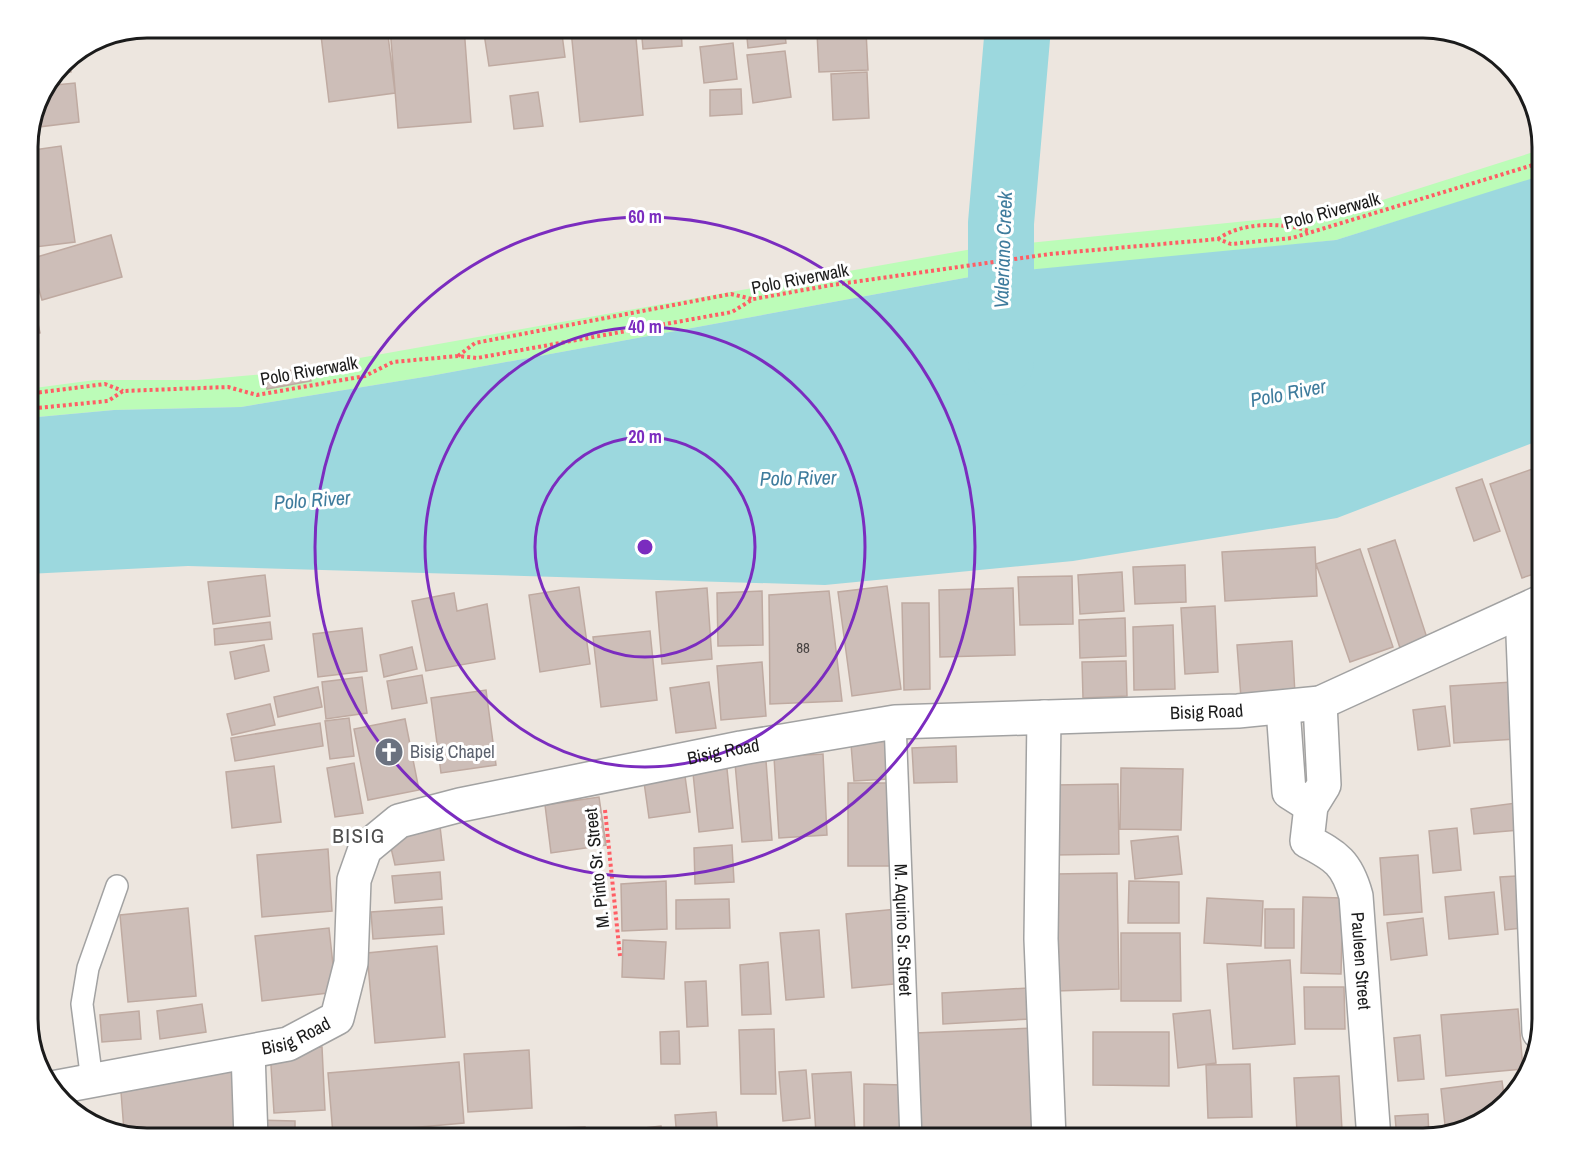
<svg xmlns="http://www.w3.org/2000/svg" width="1570" height="1166" viewBox="0 0 1570 1166" font-family="'Archivo Narrow',sans-serif">
  <style>
    .park { fill: #bcfcb8 }
    .water { fill: #9cd8de }
    .lines { fill: none; stroke-linecap: round; stroke-linejoin: round }
    .river { stroke: #9cd8de; stroke-width: 66 }
    .building { fill: #cdbeb8; stroke: #bfaaa1; stroke-width: 1.5 }
    .lane-casing { stroke: #a2a2a2; stroke-width: 24 }
    .street-casing { stroke: #a2a2a2; stroke-width: 36 }
    .path { stroke: #ff5e65; stroke-width: 4; stroke-dasharray: 3 3; stroke-linecap: butt }
    .lane { stroke: #fff; stroke-width: 21 }
    .street { stroke: #fff; stroke-width: 33 }
    .ring { fill: none; stroke: #7b2cbf; stroke-width: 3 }
    .labels { text-anchor: middle; stroke-width: 6; stroke-linejoin: round; paint-order: stroke }
    .number-label { font-size: 15px; fill: #484442 }
    .street-label { font-size: 18px; fill: #1b1b1b; stroke: #fff }
    .worship-label { font-size: 18px; fill: #5b616d; stroke: #fff; text-anchor: start }
    .water-label { font-size: 20px; font-style: italic; fill: #3f7c9d; stroke: #fff }
    .quarter-label { font-size: 21px; letter-spacing: 1.5px; fill: #4e4e4e; stroke: #fff }
    .rim { fill: none; stroke: #1b1b1b; stroke-width: 3 }
    .centre { fill: #7b2cbf; stroke: #fff; stroke-width: 3 }
    .ring-label { font-size: 18px; text-anchor: middle; font-weight: bold; fill: #7b2cbf; stroke: #fff; stroke-width: 6; stroke-linejoin: round; paint-order: stroke }
  </style>
  <rect width="100%" height="100%" fill="#ede6df"/>
  <path class="park" d="M1543 149V188L1501 189 1336 240 1190 256 986 274 430 376 241 407 114 410 27 418V389L95 380H197L275 373 978 248 1348 211Z"/>
  <path class="water" d="M1543 175V439L1337 518 1073 561 825 585 188 566 27 574V418L114 410 241 407 430 376 986 274 1336 240Z"/>
  <g class="lines">
    <path class="river" d="M1001 362V223L1018 27"/>
  </g>
  <path class="building" d="M320 27H387L395 93 329 102Z
    M390 27H464L471 122 398 128Z
    M483 27H561L565 57 489 66Z
    M599 27H635L643 115 580 122 571 30Z
    M641 27H681L682 46 643 49Z
    M692 27H738V32L692 35Z
    M746 27H784L786 43 748 48Z
    M866 31 868 70 819 72 817 33Z
    M733 43 737 79 704 83 700 47Z
    M785 51 791 97 753 103 747 55Z
    M68 56 71 72 53 75 67 57Z
    M867 72 869 118 833 120 831 74Z
    M75 83 79 122 30 128 39 93 45 86Z
    M741 89 742 114 710 116V90Z
    M538 92 543 126 514 129 510 96Z
    M61 146 75 242 27 248V151Z
    M111 235 122 277 42 300 30 259Z
    M30 288 40 333 27 335V289Z
    M308 367 311 381 267 389 265 375Z
    M1538 467 1543 482V571L1522 578 1490 484Z
    M1482 479 1500 531 1474 541 1456 488Z
    M1395 540 1427 638 1400 648 1368 549Z
    M1315 547 1317 596 1225 601 1222 552Z
    M1360 549 1393 647 1350 662 1316 564Z
    M1185 565 1186 602 1135 604 1133 567Z
    M1122 572 1124 611 1080 614 1078 575Z
    M265 575 270 616 213 624 208 582Z
    M1072 576 1073 624 1020 625 1018 577Z
    M887 586 901 689 852 696 838 592Z
    M579 587 590 664 540 672 529 595Z
    M707 588 712 659 662 664 656 592Z
    M1013 588 1015 655 940 657 939 590Z
    M762 591 763 645 718 646 717 593Z
    M829 591 842 701 770 704 769 595Z
    M454 593 457 611 487 604 495 659 426 671 412 601Z
    M902 603H929L930 689 904 690Z
    M1215 606 1218 672 1185 674 1181 608Z
    M1125 618 1126 656 1080 658 1079 620Z
    M270 622 272 639 215 645 214 629Z
    M1173 625 1175 689 1134 690 1133 627Z
    M362 628 367 671 318 677 313 634Z
    M650 631 657 700 601 707 593 637Z
    M1292 641 1295 694 1241 698 1237 645Z
    M264 645 269 671 235 679 230 652Z
    M412 647 417 669 384 677 380 655Z
    M1126 661 1127 696 1083 698 1082 662Z
    M762 662 766 716 721 720 717 666Z
    M422 675 427 703 392 709 387 681Z
    M362 677 367 713 326 719 322 682Z
    M709 682 716 728 676 733 670 688Z
    M1512 682 1516 739 1454 743 1450 686Z
    M318 687 322 707 278 717 274 697Z
    M486 690 496 765 441 773 431 698Z
    M270 704 275 725 232 735 227 714Z
    M1445 706 1450 746 1418 750 1413 710Z
    M349 718 354 756 330 759 325 721Z
    M405 719 419 790 368 800 354 729Z
    M320 723 323 746 235 761 231 738Z
    M888 741 889 779 854 781 851 744Z
    M956 746 957 782 914 783 912 748Z
    M823 754 827 835 779 838 774 757Z
    M726 759 733 828 699 832 692 763Z
    M766 761 772 840 742 842 735 763Z
    M354 763 363 813 335 817 327 768Z
    M274 766 281 822 232 828 226 772Z
    M1121 768 1183 769 1181 830 1120 829Z
    M684 769 690 812 649 818 643 775Z
    M848 783H889L890 866H848Z
    M1118 784 1119 854 1054 855V785Z
    M599 797 606 845 551 853 545 805Z
    M1516 803 1519 830 1474 834 1471 809Z
    M439 818 444 860 395 865 391 848 426 821Z
    M1457 828 1461 870 1433 873 1429 831Z
    M1178 836 1182 874 1135 879 1131 841Z
    M732 845 734 882 695 884 694 848Z
    M328 849 332 911 262 917 257 855Z
    M1418 855 1422 912 1384 915 1380 858Z
    M440 872 442 899 395 903 392 876Z
    M1117 873 1119 989 1056 991 1054 874Z
    M1516 876 1521 928 1505 930 1500 877Z
    M666 881 667 929 622 931 621 884Z
    M1129 881 1179 882V923H1128Z
    M1494 892 1498 934 1449 939 1445 897Z
    M1303 897 1343 898 1341 974 1301 973Z
    M1207 898 1263 901 1261 946 1204 943Z
    M729 899 730 928 676 929V900Z
    M442 907 444 934 373 939 371 912Z
    M188 908 196 996 128 1002 120 915Z
    M897 909 904 983 852 988 846 914Z
    M1265 909H1294V948H1265Z
    M1423 918 1427 955 1391 960 1387 923Z
    M329 928 336 992 262 1001 255 936Z
    M819 930 824 997 786 1000 780 933Z
    M1121 933H1180L1181 1001H1121Z
    M623 940 666 942 664 979 622 977Z
    M437 946 445 1037 375 1043 367 953Z
    M1290 960 1295 1044 1233 1049 1227 964Z
    M768 962 771 1014 742 1015 740 965Z
    M706 981 708 1026 687 1027 685 982Z
    M1304 987H1344L1345 1029H1305Z
    M1028 988 1030 1019 943 1024 942 993Z
    M202 1004 206 1032 160 1039 157 1011Z
    M1518 1009 1523 1069 1446 1076 1441 1015Z
    M1210 1010 1216 1063 1178 1068 1173 1014Z
    M139 1011 141 1039 102 1042 100 1015Z
    M1034 1028 1038 1139H918L915 1033Z
    M774 1029 776 1094H741L739 1030Z
    M679 1031 680 1064H661L660 1032Z
    M1093 1032H1169V1086L1093 1085Z
    M1420 1035 1424 1079 1398 1081 1394 1038Z
    M322 1047 325 1110 274 1113 270 1050Z
    M529 1050 532 1108 468 1112 464 1054Z
    M459 1062 464 1123 333 1135 328 1073Z
    M1250 1064 1252 1117 1208 1118 1206 1065Z
    M235 1070 240 1139H146L124 1131 120 1079Z
    M806 1070 810 1118 783 1121 779 1072Z
    M851 1072 855 1131 816 1133 812 1074Z
    M1339 1076 1342 1130 1297 1132 1294 1078Z
    M1502 1081 1505 1103 1476 1127 1446 1134 1441 1089Z
    M864 1084 903 1085V1139H864Z
    M716 1112 718 1139H677L675 1115Z
    M1428 1114 1429 1138 1397 1139 1395 1116Z
    M256 1120 295 1121V1139H256Z
    M661 1126 663 1139H593L592 1134Z
    M585 1127 586 1139H531V1129Z"/>
  <g class="lines">
    <g class="lane-casing">
      <g id="lane">
        <path id="s1" d="M895 722 911 1139"/>
        <path d="M92 1081 82 1004 88 968 117 886"/>
      </g>
    </g>
    <g class="street-casing">
      <g id="street">
        <path d="M1522 611 1539 1032"/>
        <path id="s2" d="M1320 703 1324 785 1311 806 1307 841C1336 856 1347 863 1356 896L1374 1139"/>
        <path d="M1283 708 1289 792 1311 806"/>
        <path d="M1044 717 1041 939 1049 1139"/>
        <path d="M248 1052 251 1139"/>
        <path id="s3" d="M52 1088 288 1044 337 1018 351 963 354 880 365 849 399 821 460 805 741 748 895 722 1238 711 1320 703 1543 601"/>
      </g>
    </g>
    <path class="path" d="M1218 239C1241 222 1282 222 1309 231
      M458 356 475 343 731 294 752 299
      M27 394 105 384 123 391
      M27 409 108 401 123 391 228 387 257 395 365 376 393 362 458 356 477 358 732 312 753 299 832 285 1050 254 1218 239 1231 244 1292 238 1543 162
      M605 810 620 956"/>
    <use href="#lane" class="lane"/>
    <use href="#street" class="street"/>
  </g>
  <g class="ring">
    <circle cx="645" cy="547" r="110"/>
    <circle cx="645" cy="547" r="220"/>
    <circle cx="645" cy="547" r="330"/>
  </g>
  <defs>
    <g id="church-disc" transform="scale(1.5)"><circle r="9.5" fill="#6b7280" stroke="#fff"/><path d="M-1.2-6h2.4v3.5h3.3v2.4h-3.3V6h-2.4V-.1h-3.3v-2.4h3.3Z" fill="#fff"/></g>
  </defs>
  <g fill-rule="evenodd">
    <use href="#church-disc" x="389" y="752"/>
  </g>
  <g class="labels">
    <g class="number-label">
      <text x="803" y="653">88</text>
    </g>
    <g class="street-label">
      <text transform="translate(1332 211) rotate(-15)" y="6">Polo Riverwalk</text>
      <text transform="translate(800 279) rotate(-11)" y="6">Polo Riverwalk</text>
      <text transform="translate(309 371) rotate(-10)" y="6">Polo Riverwalk</text>
      <text dy="6" stroke="none"><textPath href="#s3" startOffset="1330">Bisig Road</textPath></text>
      <text dy="6" stroke="none"><textPath href="#s3" startOffset="844">Bisig Road</textPath></text>
      <text transform="translate(597 868) rotate(-96)" y="6">M. Pinto Sr. Street</text>
      <text dy="6" stroke="none"><textPath href="#s1" startOffset="208">M. Aquino Sr. Street</textPath></text>
      <text dy="6" stroke="none"><textPath href="#s2" startOffset="284">Pauleen Street</textPath></text>
      <text dy="6" stroke="none"><textPath href="#s3" startOffset="250">Bisig Road</textPath></text>
    </g>
    <g class="worship-label">
      <text x="410" y="758">Bisig Chapel</text>
    </g>
    <g class="water-label">
      <text transform="translate(1003 250) rotate(-88)" y="7">Valeriano Creek</text>
      <text transform="translate(1288 393) rotate(-11)" y="7">Polo River</text>
      <text transform="translate(798 478) rotate(-1)" y="7">Polo River</text>
      <text transform="translate(312 500) rotate(-4)" y="7">Polo River</text>
    </g>
    <g class="quarter-label">
      <text x="359" y="843">BISIG</text>
    </g>
  </g>
  <path d="M0 0H1570V1166H0ZM147 38H1423A109 109 0 0 1 1532 147V1019A109 109 0 0 1 1423 1128H147A109 109 0 0 1 38 1019V147A109 109 0 0 1 147 38Z" fill="#fff" fill-rule="evenodd"/>
  <path class="rim" d="M147 38H1423A109 109 0 0 1 1532 147V1019A109 109 0 0 1 1423 1128H147A109 109 0 0 1 38 1019V147A109 109 0 0 1 147 38Z"/>
  <circle cx="645" cy="547" r="9" class="centre"/>
  <g class="ring-label">
    <text x="645" y="223">60 m</text>
    <text x="645" y="333">40 m</text>
    <text x="645" y="443">20 m</text>
  </g>
</svg>
